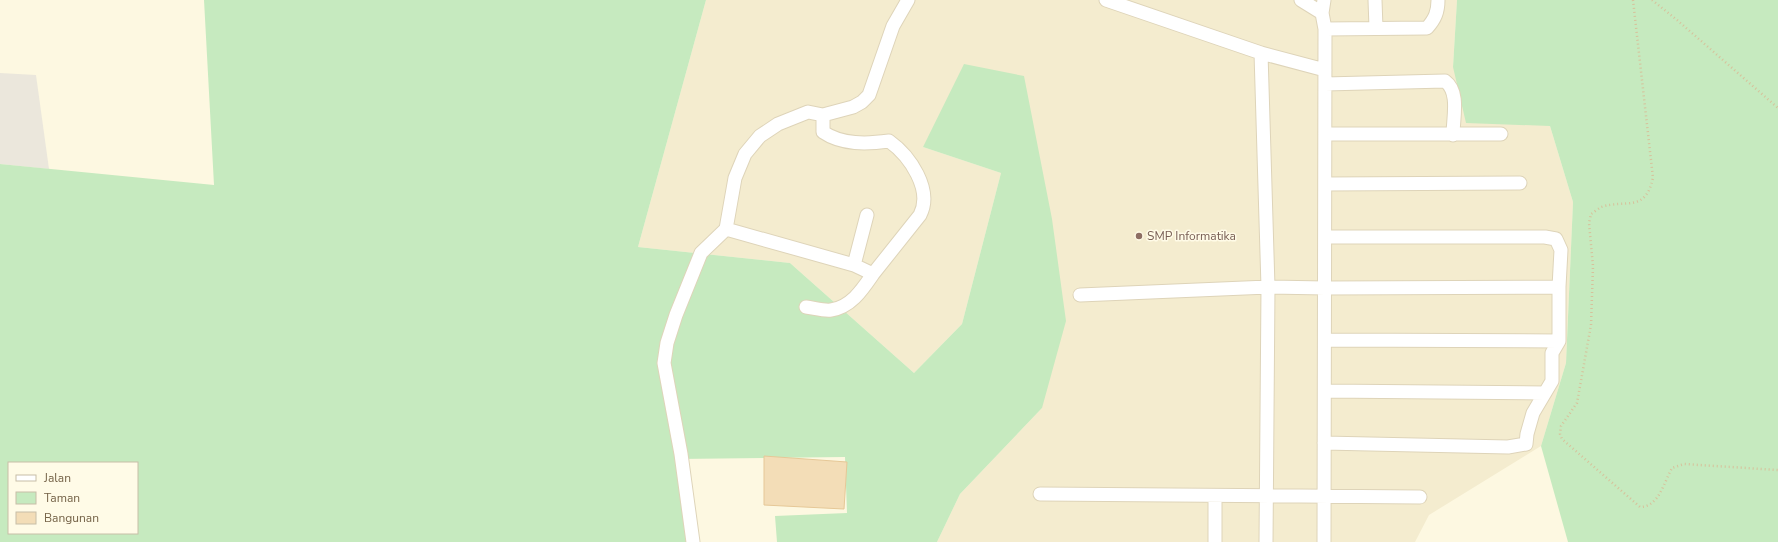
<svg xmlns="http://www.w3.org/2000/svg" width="1778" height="542" viewBox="0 0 1778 542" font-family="'Nunito Sans',sans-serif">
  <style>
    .residential { fill: #f4eccf }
    .industrial { fill: #ebe7dc }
    .green { fill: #c6eabf; fill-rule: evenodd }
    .building { fill: #f3ddb7; stroke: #e6c897 }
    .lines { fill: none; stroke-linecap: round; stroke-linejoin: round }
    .minor-casing { stroke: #ded4b9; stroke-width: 15 }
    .path { stroke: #d7c19b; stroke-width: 2.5; stroke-dasharray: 1 3; stroke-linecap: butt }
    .minor { stroke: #fff; stroke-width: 13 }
    .education-dot { fill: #8d6e63; stroke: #fffbe7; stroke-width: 1.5 }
    .labels { text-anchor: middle; stroke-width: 3; stroke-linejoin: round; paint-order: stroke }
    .education-label { font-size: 12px; fill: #785e54; stroke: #fffbe7; text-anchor: start }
  </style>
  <rect width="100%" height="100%" fill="#fdf8e1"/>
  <path class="residential" d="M706 0H1457L1453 67 1550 126 1573 202 1566 363 1541 446 1429 515 1415 542H937L960 494 1042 408 1023 76 923 147 1001 173 962 324 914 373 790 263 638 247Z"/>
  <path class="industrial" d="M0 73 36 75 49 169 0 164Z"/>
  <path class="green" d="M204 0H706L638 247 790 263 914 373 962 324 1001 173 923 147 964 64 1024 76 1052 219 1066 321 1042 408 960 494 937 542H777L775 516 847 513 845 457 678 459 688 542H0V164L214 185ZM9 463H137V533H9Z
    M1457 0H1778V542H1568L1541 446 1566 363 1573 202 1550 126 1466 123 1453 67Z"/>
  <path class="building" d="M764 456 847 462 844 509 764 505Z"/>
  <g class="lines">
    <g class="minor-casing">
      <path id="minor" d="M1106 0 1261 53 1268 287 1266 542
        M1301 0 1322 13 1325 29 1324 542
        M1375 0 1376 28
        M1322 13 1324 0
        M1325 29 1427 28C1435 19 1438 12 1438 0
        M1261 53 1325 70
        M1325 84 1445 81C1460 92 1453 118 1453 135
        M823 115V132C842 145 867 144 889 141 910 156 933 190 920 215L873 274
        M1325 134H1501
        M1325 184 1520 183
        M726 229 854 265 873 274C862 290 851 307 831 310 824 311 814 308 806 307
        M854 265 867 215
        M1080 295 1268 287 1325 288 1559 287
        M1325 340 1559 341
        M1325 391 1545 393
        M1324 443 1508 447 1526 444 1527 434 1533 413 1552 381V353L1559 341V287L1561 250 1556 239 1545 237H1325
        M1040 494 1420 497
        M693 542 681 454 664 363 667 343 676 315 701 253 726 229 735 178 745 154 760 136 778 124 808 112 823 115 853 107 862 102 869 95 893 26 908 0
        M1215 542V496"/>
    </g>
    <path class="path" d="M1633 0 1653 178C1645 213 1626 199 1601 207 1598 209 1594 212 1591 214L1589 223 1593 266 1591 325 1577 403 1561 426 1560 434 1562 439 1640 507C1659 507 1664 482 1672 468L1684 464 1778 470
      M1652 0 1677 20 1778 108"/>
    <use href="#minor" class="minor"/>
  </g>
  <circle class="education-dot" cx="1139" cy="236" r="4"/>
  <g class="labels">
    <g class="education-label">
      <text x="1147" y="240">SMP Informatika</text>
    </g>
  </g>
  <rect x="8" y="462" width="130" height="72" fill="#fffbe7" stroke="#c7bea7"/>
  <rect x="16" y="475" width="20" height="6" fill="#ffffff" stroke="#c7bea7"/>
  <text x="44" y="482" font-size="12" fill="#746247">Jalan</text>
  <rect x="16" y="492" width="20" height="12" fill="#c6eabf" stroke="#c7bea7"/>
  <text x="44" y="502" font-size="12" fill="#746247">Taman</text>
  <rect x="16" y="512" width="20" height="12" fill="#f3ddb7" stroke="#c7bea7"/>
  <text x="44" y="522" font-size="12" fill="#746247">Bangunan</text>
</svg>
